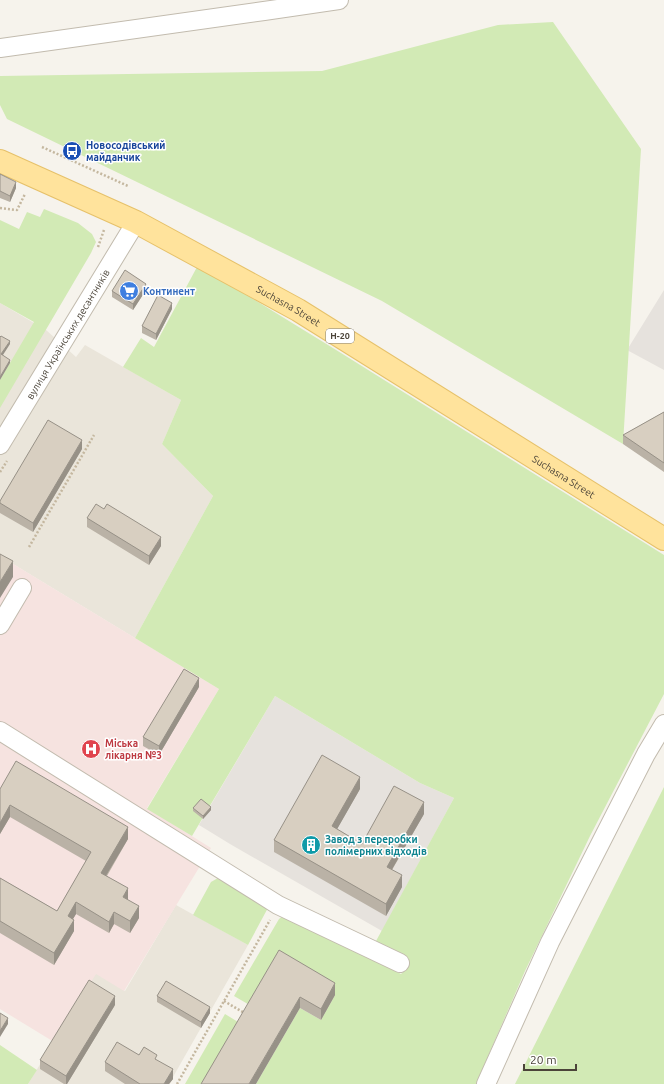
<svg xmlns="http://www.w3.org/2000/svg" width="664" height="1084" viewBox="0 0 664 1084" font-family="Ubuntu,sans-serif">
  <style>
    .residential { fill: #eae5da }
    .industrial { fill: #e6e2dd }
    .medical { fill: #f6e3e0 }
    .green { fill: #d2eab5 }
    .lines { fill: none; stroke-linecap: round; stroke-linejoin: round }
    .minor-casing { stroke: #c2bbae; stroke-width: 20 }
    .major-casing { stroke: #e6c16a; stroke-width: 24 }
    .path { stroke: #c4b79f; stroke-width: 2.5; stroke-dasharray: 2 2; stroke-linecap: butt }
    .minor { stroke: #fff; stroke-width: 18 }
    .major { stroke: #ffe39c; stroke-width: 22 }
    .wall { fill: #bab2a6 }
    .shaded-wall { fill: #979187 }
    .building { fill: #d8cfc1; stroke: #979187 }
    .labels { text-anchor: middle; stroke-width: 3; stroke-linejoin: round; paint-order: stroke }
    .shield { fill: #fff; stroke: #817c74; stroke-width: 1 }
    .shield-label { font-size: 9px; font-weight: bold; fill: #4b4439 }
    .transit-label { font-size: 10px; font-weight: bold; fill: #164399; stroke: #fff; text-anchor: start }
    .shop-label { font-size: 10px; font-weight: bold; fill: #366cbe; stroke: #fff; text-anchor: start }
    .street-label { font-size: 10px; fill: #4b4439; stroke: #fff }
    .health-label { font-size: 10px; font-weight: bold; fill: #be3a42; stroke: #fff; text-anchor: start }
    .culture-label { font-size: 10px; font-weight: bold; fill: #0d838f; stroke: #fff; text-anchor: start }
  </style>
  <rect width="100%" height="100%" fill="#f6f3ec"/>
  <path class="residential" d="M0 303 46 330 76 357 85 345 181 400 162 444 213 496 135 638 0 556Z
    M176 905 248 945 169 1084H28L96 973 125 991Z"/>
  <path class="industrial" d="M664 290V370L627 350Z
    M275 696 420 783 454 798 382 931 230 844 199 825Z"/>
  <path class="medical" d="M0 556 219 689 147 808 211 848 124 991 96 974 54 1042 0 1009Z"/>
  <path class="green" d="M553 22 641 149 623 444 382 301 7 119 0 105V76L322 71 498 25Z
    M44 209 78 223 92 234 96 242 91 253 0 408V380L34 322 0 303V220L19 229 27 212 40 217Z
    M197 267 250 297 341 353 664 555V694L590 836 525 971 476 1084H256L300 1008 321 1020 335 995 253 1007 234 996 279 919 284 915 291 916 401 974 406 969 409 959 376 941 454 798 420 783 275 696 192 836 147 809 219 689 135 638 213 496 162 444 181 400 123 367 141 338 154 347Z
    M664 787V1084H515Z
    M218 878 269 906 248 945 193 915 211 882Z
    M225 1014 243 1025 208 1084H185Z
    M0 1045 37 1070 28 1084H0Z"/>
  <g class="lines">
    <g class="minor-casing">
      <g id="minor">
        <path d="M0 48 264 11 339 0"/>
        <path id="s1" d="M0 445 136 222"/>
        <path d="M0 625 22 588"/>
        <path d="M0 731 278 905 400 963"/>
        <path d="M486 1084 550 942 646 754 664 724"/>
      </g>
    </g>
    <g class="major-casing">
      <g id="major">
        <path id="s2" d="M0 161 136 222 298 310 664 539"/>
      </g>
    </g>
    <path class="path" d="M42 147 128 186
      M0 208 17 210 25 194
      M98 247 104 230H103
      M0 472 7 461
      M29 547 94 435
      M224 1001 246 1014
      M177 1084 270 920"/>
    <use href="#minor" class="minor"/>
    <use href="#major" class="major"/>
  </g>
  <path class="wall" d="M0 174 16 188 10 202 0 198Z
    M146 290 133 310 112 297V291Z
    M172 309 156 340 142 333V326Z
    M664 412V472L623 444V435Z
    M82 449 33 532 0 513V501Z
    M87 518 161 546 149 565 87 527Z
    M199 687 159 755 143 746V737Z
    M0 789 128 839 107 876 128 900 139 918 130 933 114 924 109 933 76 914 73 919 74 931 54 965 0 933V878L57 911 86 861 10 817 0 834Z
    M360 789 337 829 362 844 424 814 392 870 402 887 386 916 274 852V840Z
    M193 808 211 810 203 819 193 811Z
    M279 950 335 995 321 1020 300 1008Z
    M157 996 210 1013 201 1028 157 1002Z
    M115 1005 67 1084H64L40 1069V1060Z
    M139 1055 157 1060 173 1079 169 1084H125L105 1071V1062Z"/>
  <path class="shaded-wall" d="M16 182V188L10 202V196Z
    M146 284V290L133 310V304Z
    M172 303V309L156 340V334Z
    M10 341V344L1 358V354Z
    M10 360V363L0 380V377Z
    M82 440V449L33 532V523Z
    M161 537V546L149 565V556Z
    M13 561V577L0 598V582Z
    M199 678V687L159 755V746Z
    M360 777V789L332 838V826Z
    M424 802V814L387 878V867Z
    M10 805V817L0 834V823Z
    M211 807V810L203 819V816Z
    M128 827V839L101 884V873Z
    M402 875V887L386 916V904Z
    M128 888V900L123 897Z
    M76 902V914L68 927V916Z
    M139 906V918L130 933V921Z
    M114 912V924L109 933V922Z
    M74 920V931L54 965V953Z
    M335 983V995L321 1020V1009Z
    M115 996V1005L67 1084H66V1076Z
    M300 997V1008L256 1084H249Z
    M210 1007V1013L201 1028V1022Z
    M8 1018V1024L0 1037V1031Z
    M173 1069V1079L169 1084H164Z"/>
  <path class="building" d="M0 174 16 182 10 196 0 191Z
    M125 270 146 284 133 304 112 291Z
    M158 295 172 303 156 334 142 326Z
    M1 336 10 341 1 354 10 360 0 377V337Z
    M664 412V463L623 435Z
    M48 420 82 440 33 523 0 503V501Z
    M96 504 104 509 107 504 161 537 149 556 87 518Z
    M0 554 13 561 0 582Z
    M184 669 199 678 159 746 143 737Z
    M322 755 360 777 332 826 362 844 394 786 424 802 387 867 402 875 386 904 274 840Z
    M16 761 128 827 101 873 128 888 123 897 139 906 130 921 114 912 109 922 76 902 68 916 74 920 54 953 0 921V878L57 911 91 852 10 805 0 823V789Z
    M201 799 211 807 203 816 193 808Z
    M279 950 335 983 321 1009 300 997 249 1084H201Z
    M89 980 115 996 66 1076 40 1060Z
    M166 981 210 1007 201 1022 157 996Z
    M0 1013 8 1018 0 1031Z
    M117 1042 139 1055 144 1047 157 1055 155 1059 173 1069 164 1084H140L105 1062Z"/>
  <defs>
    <g id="bus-disc" transform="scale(1)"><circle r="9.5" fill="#1a4fb4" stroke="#fff"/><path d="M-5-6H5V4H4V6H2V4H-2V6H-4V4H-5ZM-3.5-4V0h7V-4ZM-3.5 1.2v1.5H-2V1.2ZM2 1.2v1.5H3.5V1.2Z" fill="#fff"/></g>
    <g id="supermarket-disc" transform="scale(1)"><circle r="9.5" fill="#3f7fe0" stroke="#fff"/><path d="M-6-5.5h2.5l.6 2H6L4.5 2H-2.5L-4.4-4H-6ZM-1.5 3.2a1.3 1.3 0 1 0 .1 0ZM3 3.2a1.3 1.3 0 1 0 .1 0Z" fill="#fff"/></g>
    <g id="hospital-disc" transform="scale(1)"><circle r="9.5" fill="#e0444e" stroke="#fff"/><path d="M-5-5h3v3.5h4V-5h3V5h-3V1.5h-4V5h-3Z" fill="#fff"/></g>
    <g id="building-disc" transform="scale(1)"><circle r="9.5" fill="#0f9aa8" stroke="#fff"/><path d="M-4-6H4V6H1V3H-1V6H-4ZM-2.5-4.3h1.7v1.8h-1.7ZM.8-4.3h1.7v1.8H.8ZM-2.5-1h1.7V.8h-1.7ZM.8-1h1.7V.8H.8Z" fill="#fff"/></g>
  </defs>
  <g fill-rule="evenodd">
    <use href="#bus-disc" x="72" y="151"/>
    <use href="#supermarket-disc" x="129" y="291"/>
    <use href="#hospital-disc" x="91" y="749"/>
    <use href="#building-disc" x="311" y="845"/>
  </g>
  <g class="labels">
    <rect class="shield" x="326" y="329" width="28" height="14" rx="3"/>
    <g class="shield-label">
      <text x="340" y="339">Н-20</text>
    </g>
    <g class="transit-label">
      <text x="86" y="149">Новосодівський<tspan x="86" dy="12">майданчик</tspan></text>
    </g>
    <g class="shop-label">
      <text x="143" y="295">Континент</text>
    </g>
    <g class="street-label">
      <text dy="4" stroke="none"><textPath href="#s2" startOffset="323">Suchasna Street</textPath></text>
      <text dy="4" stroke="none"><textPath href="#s1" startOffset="130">вулиця Українських десантників</textPath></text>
      <text dy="4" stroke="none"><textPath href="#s2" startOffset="647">Suchasna Street</textPath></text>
    </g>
    <g class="health-label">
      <text x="105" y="747">Міська<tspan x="105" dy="12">лікарня №3</tspan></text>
    </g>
    <g class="culture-label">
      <text x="325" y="843">Завод з переробки<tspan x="325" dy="12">полімерних відходів</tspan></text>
    </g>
  </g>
  <path d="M524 1064v6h52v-6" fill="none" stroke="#4b4439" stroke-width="2"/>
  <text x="530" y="1064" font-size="12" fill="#4b4439" stroke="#ffffff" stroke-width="3" paint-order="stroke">20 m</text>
</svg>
